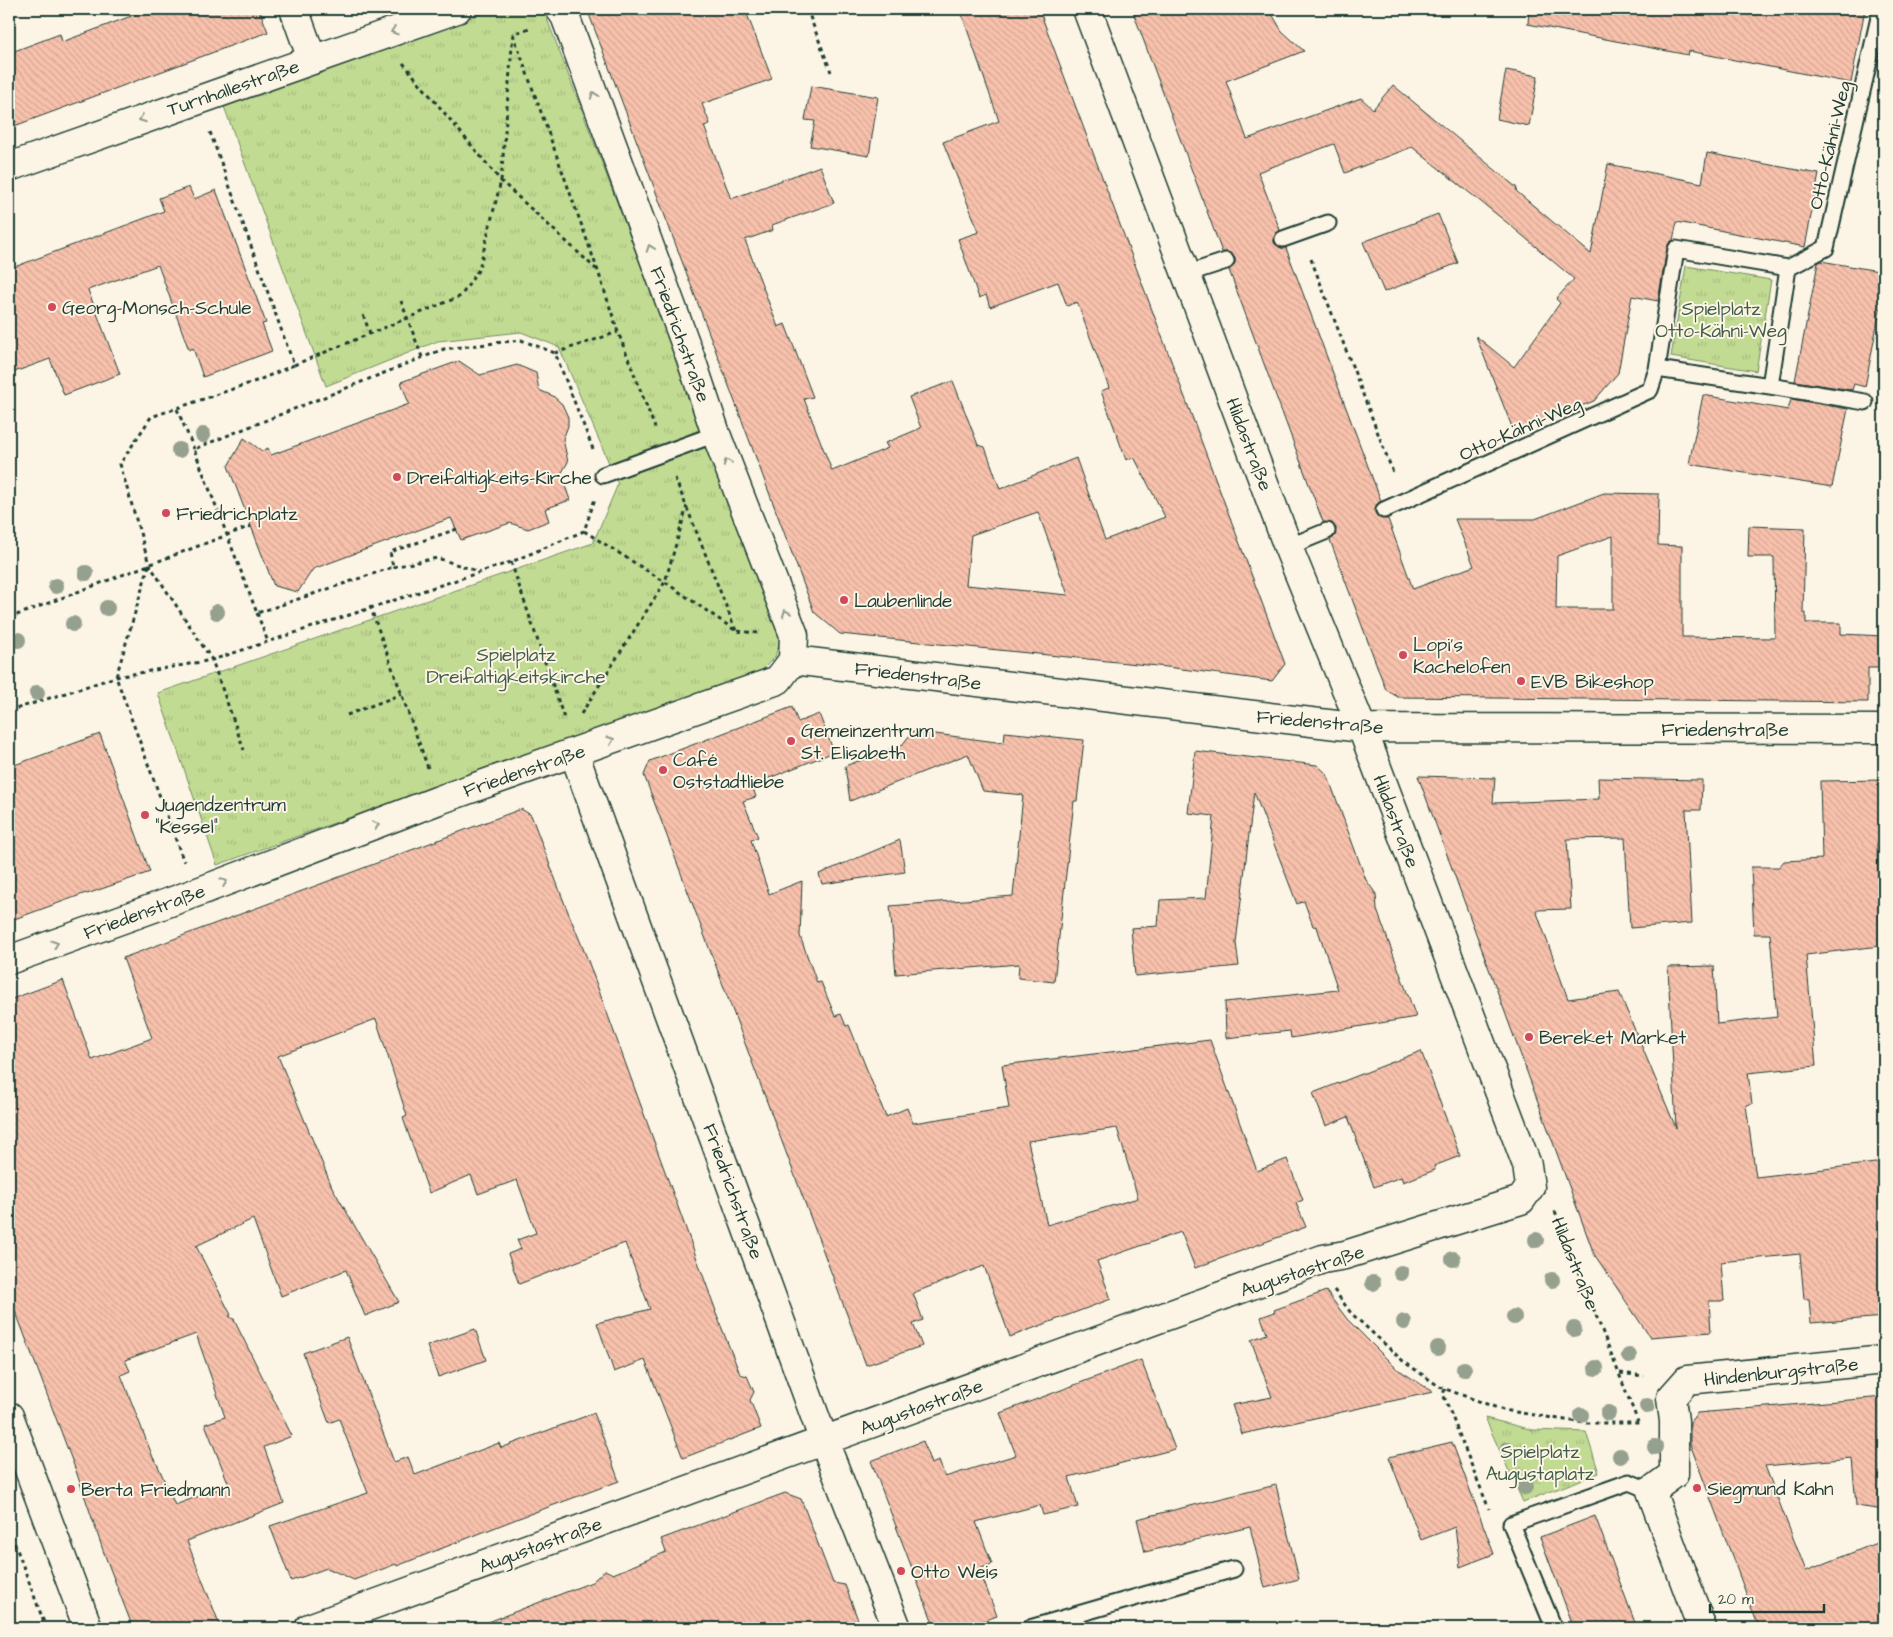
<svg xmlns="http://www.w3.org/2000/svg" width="1893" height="1637" viewBox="0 0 1893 1637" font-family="'Architects Daughter',sans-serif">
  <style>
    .park { fill: url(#park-tufts); stroke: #708c63 }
    .building { fill: url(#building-back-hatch); stroke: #1f3d34; fill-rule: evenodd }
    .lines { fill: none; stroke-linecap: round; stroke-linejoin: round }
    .lane-casing { stroke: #1f3d34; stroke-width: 19 }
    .street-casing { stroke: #1f3d34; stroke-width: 31 }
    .secondary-casing { stroke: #1f3d34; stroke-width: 31 }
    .path { stroke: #1f3d34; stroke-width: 3; stroke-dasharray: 4 4; stroke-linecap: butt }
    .lane { stroke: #fcf5e5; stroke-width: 15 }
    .street { stroke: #fcf5e5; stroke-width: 28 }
    .secondary { stroke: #fcf5e5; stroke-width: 28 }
    .tree { fill: #95a18e }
    .oneway { stroke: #8e998c }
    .poi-dot { fill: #d1495b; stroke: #fcf5e5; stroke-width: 2 }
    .labels { text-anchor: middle; stroke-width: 4; stroke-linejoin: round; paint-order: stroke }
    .street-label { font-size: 19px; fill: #1f3d34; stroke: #fcf5e5 }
    .poi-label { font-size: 19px; fill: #1f3d34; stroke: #fcf5e5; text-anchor: start }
    .park-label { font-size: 19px; fill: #405d47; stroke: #fcf5e5 }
  </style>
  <defs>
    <pattern id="park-tufts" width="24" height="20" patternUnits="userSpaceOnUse" patternTransform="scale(1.25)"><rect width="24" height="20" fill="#c2db92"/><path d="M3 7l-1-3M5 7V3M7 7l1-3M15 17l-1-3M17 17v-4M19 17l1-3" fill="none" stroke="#a6bd7e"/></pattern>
    <pattern id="building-back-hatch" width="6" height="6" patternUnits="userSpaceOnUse" patternTransform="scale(1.25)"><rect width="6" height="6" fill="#f8c1ac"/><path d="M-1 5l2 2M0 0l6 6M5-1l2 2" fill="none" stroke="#d4a795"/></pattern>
  </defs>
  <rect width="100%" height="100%" fill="#fcf5e5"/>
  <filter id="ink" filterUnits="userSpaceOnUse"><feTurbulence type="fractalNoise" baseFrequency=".02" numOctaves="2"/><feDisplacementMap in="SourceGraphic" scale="10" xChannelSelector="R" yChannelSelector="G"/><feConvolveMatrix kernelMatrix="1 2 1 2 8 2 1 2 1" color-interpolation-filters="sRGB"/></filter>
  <g filter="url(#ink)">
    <path class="park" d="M495 9H537L544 11 782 635 775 657 762 670 217 865 158 693 593 543 618 484 559 347 521 332 438 341 326 386 222 101Z
      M1686 266 1771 280 1756 371 1671 357Z
      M1485 1418 1533 1430 1586 1432 1599 1473 1523 1502Z"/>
    <path class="building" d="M150 9H259L268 32 9 128V53L60 34 62 42Z
      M587 9H745L772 79 702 104 710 124 704 126 731 199 820 166 834 203 772 225 773 230 745 240 778 327 785 324 813 397 804 399 832 471 888 448 885 443 921 428 909 397 953 381 978 445 985 447 1000 489 1076 458 1105 540 1165 517 1134 457 1126 460 1101 391 1109 388 1077 302 1067 306 1058 282 990 307 986 295 979 298 958 239 979 232 943 142 999 121 960 9H1039L1285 664 1272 681 1167 667 840 634 814 612ZM1038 512 1068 595 966 585 971 535Z
      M1132 9H1269L1282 31 1304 51 1226 81 1247 139 1361 98 1373 109 1393 85 1517 188 1516 191 1591 254 1608 164 1702 183 1707 153 1819 174 1805 247 1677 222 1673 240 1669 243 1667 248 1658 301 1632 296 1618 373 1594 401 1514 432 1476 336 1514 367 1560 303 1556 299 1574 279 1510 225 1412 147 1345 173 1334 144 1258 172 1280 230 1274 237V243L1281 248H1286L1381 501 1376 505 1375 513 1379 518 1388 519 1413 589 1474 566 1455 519H1535L1604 493 1659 494 1658 545 1682 546V637L1775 638 1774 557H1748L1749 526 1805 528 1803 613H1806V623H1841V634L1884 636V668H1868V702L1398 697 1386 690 1330 540 1335 536 1336 528 1332 523 1323 522 1229 270 1235 263V258L1228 252H1222ZM1613 536V609H1556L1557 556Z
      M1529 9H1865L1851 83 1689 51 1688 55 1528 24Z
      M1506 70 1538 76 1529 126 1497 119Z
      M811 86 878 97 869 156 810 146 815 121 805 120Z
      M189 187 194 199 216 190 266 323 262 324 272 351 203 377 193 348 189 350 158 265 88 290 120 374 64 395 50 359 9 374V269L164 211 159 198Z
      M1438 214 1458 263 1384 292 1363 242Z
      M1821 261 1884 272V289L1865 387 1854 384 1852 390 1795 381 1818 263Z
      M459 361 480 375 517 365 536 373 539 390 553 396 562 404 568 417V426L563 439 568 462 561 474 570 500 545 509 549 521 528 529 510 523 461 540 451 518 313 569 298 592 274 586 228 466 244 438 262 451 268 448 271 455 409 404 401 382Z
      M1703 395 1788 410 1791 399 1848 409 1832 487 1689 464Z
      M792 707 798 722 819 714 834 752 752 785 756 797 743 801 758 837 751 840 769 894 802 881 800 936 817 983 821 982 835 1016 841 1014 846 1026 849 1025 886 1117 907 1108 913 1123 1009 1108 1002 1065 1210 1040 1257 1171 1287 1159 1303 1200 1296 1203 1306 1227 1195 1268 1181 1232 1097 1261 1111 1299 1010 1337 984 1266 913 1293 923 1320 913 1324 922 1346 866 1365 644 775 650 761ZM1117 1128 1138 1198 1047 1225 1028 1141Z
      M913 731 1004 743 1005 732 1084 740 1077 801H1074L1054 982 1018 978 1019 964 896 974 890 906 1013 896 1023 795 983 791 968 754 850 801 845 766 902 745Z
      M100 734 150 872 87 894 86 893 9 921V767Z
      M1195 751 1317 765 1327 774 1366 880 1376 894 1377 910 1416 1017 1291 1038 1290 1031 1226 1038 1225 1002 1338 990 1317 927 1313 926 1304 901 1297 904 1254 792 1236 943 1239 966 1135 976 1131 928 1158 926 1160 900 1206 898 1214 816 1188 813Z
      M1418 776 1495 778 1493 803 1599 799 1598 778 1702 780 1701 810H1686L1692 923 1630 928 1625 838 1567 839 1571 909 1536 910 1568 999 1619 992 1676 1128 1668 967 1714 966 1717 1024 1777 1017 1770 934H1754L1751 867H1779L1784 861 1822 859 1820 781 1884 780V843H1877L1880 946 1806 955 1816 1066 1748 1073 1752 1104 1746 1105 1756 1177 1884 1162V1317L1811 1323 1809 1299H1804L1800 1254 1721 1262 1724 1301H1709L1711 1332 1650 1337 1594 1254Z
      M521 809 531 815 564 902 587 958 716 1311H715L740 1374 747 1376 754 1392 750 1400 761 1428 683 1458 645 1360 614 1372 597 1323 650 1309 625 1243 519 1284 508 1254 521 1249 517 1240 536 1233 517 1180 478 1194 471 1175 429 1193 403 1118 407 1116 376 1019 278 1056 332 1187 399 1302 365 1316 346 1270 281 1296 253 1219 196 1246 231 1315 229 1316 235 1320H234L292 1436 264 1447 284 1503 187 1541 221 1628H133L104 1553 76 1471 9 1294V1000L63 980 92 1060 152 1038 123 958ZM196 1334 225 1417 205 1424 229 1485 175 1505 155 1459 154 1460 121 1375 130 1371 125 1360Z
      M900 840 905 872 822 884 819 874Z
      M1421 1051 1460 1156 1434 1166 1435 1170 1403 1182 1401 1177 1374 1187 1348 1117 1326 1126 1313 1093Z
      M1326 1291 1347 1319 1396 1368 1433 1392 1242 1434 1232 1405 1272 1397 1251 1340 1267 1334 1261 1317 1275 1312 1274 1310Z
      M475 1329 486 1360 438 1377 427 1346Z
      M347 1337 394 1462 408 1457 415 1475 499 1443 501 1448 594 1413 619 1481 519 1518 397 1566 396 1564 354 1580 327 1568 291 1581 270 1526 368 1493 339 1419 329 1423 303 1353Z
      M1141 1360 1175 1449 1069 1477 1078 1507 1043 1515 1040 1505 976 1522 992 1564 979 1569 997 1616 964 1628H935L871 1461 923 1441 931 1464 939 1461 945 1477 1016 1455 1000 1413Z
      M1884 1397V1510L1856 1506 1852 1458 1765 1466 1806 1571 1884 1540V1628H1759L1690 1444V1422L1697 1413Z
      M1452 1442 1494 1554 1460 1567 1455 1527 1421 1540 1389 1457Z
      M1276 1485 1299 1579 1265 1588 1250 1527 1145 1552 1137 1519Z
      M785 1493 801 1499 833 1583 845 1585 861 1628H479L478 1626 592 1582 605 1570 613 1574 666 1552 661 1539Z
      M1595 1516 1637 1628H1574L1540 1537Z"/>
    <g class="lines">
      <g class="lane-casing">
        <path id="lane" d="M1283 239 1328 223
          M1788 268 1826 248 1881 9
          M1186 274 1226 261
          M1770 386 1788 268 1676 249 1657 369 1770 386 1865 402
          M603 475 716 434
          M1384 510 1650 390 1657 369
          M1288 547 1327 531
          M1030 1628 1234 1569
          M1554 1628 1511 1524 1629 1482 1651 1491"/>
      </g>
      <g class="street-casing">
        <path id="street" d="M294 9 312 59
          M560 9 565 16 691 359 716 434 794 635 793 660
          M9 167 457 9
          M793 660 1362 728 1884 729
          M574 753 824 1441 897 1628
          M9 960 195 893 439 800 778 680 793 660
          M309 1628 1323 1259 1345 1255 1521 1200 1530 1187 1527 1165 1362 728 1288 547 1087 9
          M1702 1628 1651 1491 1674 1474V1421L1671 1398 1687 1380 1884 1360"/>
      </g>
      <g class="secondary-casing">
        <path id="secondary" d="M9 1416 88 1628"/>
      </g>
      <path class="path" d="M807 9 831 72
        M513 34 598 271 618 332 655 428
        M403 63 501 181 596 269
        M210 132 294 365 259 380 151 417 120 464 149 564 212 660 244 750
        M1311 259 1394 475
        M401 301 422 357
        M363 315 370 333
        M555 353 618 332
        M294 365 461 296 479 269 501 181 513 34 532 27
        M177 409 194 449
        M675 478 736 631
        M457 529 390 552 393 567 257 613 194 449 444 349 521 340 555 353 593 449
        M584 531 665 582 736 631 758 633
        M511 562 565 721
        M149 565 116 677 184 862
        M393 567 437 558 477 571
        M370 606 428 768
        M257 613 268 642
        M9 618 251 526
        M9 711 116 677 212 660 511 562 584 531 595 499
        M581 714 665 582 687 506
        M347 715 402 694
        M1555 1211 1638 1422
        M1334 1290 1351 1313 1403 1361 1440 1387 1503 1410 1584 1423H1642
        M1620 1373 1644 1376
        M1445 1389 1443 1394 1489 1509
        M9 1528 46 1628"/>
      <use href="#lane" class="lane"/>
      <use href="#street" class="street"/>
      <use href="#secondary" class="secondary"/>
    </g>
    <g class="tree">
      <circle cx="203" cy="435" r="8"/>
      <circle cx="179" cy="450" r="8"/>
      <circle cx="86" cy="573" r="8"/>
      <circle cx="56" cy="586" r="8"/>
      <circle cx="107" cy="608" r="8"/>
      <circle cx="217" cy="612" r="8"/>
      <circle cx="73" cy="624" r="8"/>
      <circle cx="18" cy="640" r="8"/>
      <circle cx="37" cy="693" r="8"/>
      <circle cx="1536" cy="1240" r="8"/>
      <circle cx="1453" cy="1259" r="8"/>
      <circle cx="1401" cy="1273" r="8"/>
      <circle cx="1552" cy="1280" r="8"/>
      <circle cx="1373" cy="1283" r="8"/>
      <circle cx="1514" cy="1317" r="8"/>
      <circle cx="1404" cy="1322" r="8"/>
      <circle cx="1574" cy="1329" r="8"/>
      <circle cx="1438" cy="1348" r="8"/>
      <circle cx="1629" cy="1356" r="8"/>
      <circle cx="1596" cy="1368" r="8"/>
      <circle cx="1464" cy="1369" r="8"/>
      <circle cx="1647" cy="1406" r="8"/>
      <circle cx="1608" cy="1413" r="8"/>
      <circle cx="1581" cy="1415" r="8"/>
      <circle cx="1655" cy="1447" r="8"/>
      <circle cx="1508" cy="1449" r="8"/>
      <circle cx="1620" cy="1456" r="8"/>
      <circle cx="1525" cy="1487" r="8"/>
    </g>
    <defs><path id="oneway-chevron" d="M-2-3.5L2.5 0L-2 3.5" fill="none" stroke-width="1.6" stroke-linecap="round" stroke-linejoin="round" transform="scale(1.25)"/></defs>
    <g class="oneway">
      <use href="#oneway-chevron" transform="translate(394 31) rotate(161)"/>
      <use href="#oneway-chevron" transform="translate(594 95) rotate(-110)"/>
      <use href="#oneway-chevron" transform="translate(142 119) rotate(160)"/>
      <use href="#oneway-chevron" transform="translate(650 248) rotate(-110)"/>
      <use href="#oneway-chevron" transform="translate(727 462) rotate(-111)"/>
      <use href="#oneway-chevron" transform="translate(786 613) rotate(-111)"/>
      <use href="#oneway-chevron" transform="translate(611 740) rotate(-20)"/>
      <use href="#oneway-chevron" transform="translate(376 825) rotate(-21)"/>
      <use href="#oneway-chevron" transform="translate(224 882) rotate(-21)"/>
      <use href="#oneway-chevron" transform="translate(55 944) rotate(-20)"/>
    </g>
  </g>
  <g class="poi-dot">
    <circle cx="52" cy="307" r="5"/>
    <circle cx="397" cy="477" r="5"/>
    <circle cx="166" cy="513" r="5"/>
    <circle cx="844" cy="600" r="5"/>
    <circle cx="1403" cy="655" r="5"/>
    <circle cx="1521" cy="681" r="5"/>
    <circle cx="791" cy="741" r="5"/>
    <circle cx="663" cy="770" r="5"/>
    <circle cx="145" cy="815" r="5"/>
    <circle cx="1529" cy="1037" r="5"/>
    <circle cx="1697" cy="1488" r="5"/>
    <circle cx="71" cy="1489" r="5"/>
    <circle cx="901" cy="1571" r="5"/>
  </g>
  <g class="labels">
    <g class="street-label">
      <text transform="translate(233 87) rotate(-19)" y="7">Turnhallestraße</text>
      <text transform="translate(1829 145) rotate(-77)" y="7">Otto-Kähni-Weg</text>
      <text transform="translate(681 334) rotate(70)" y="7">Friedrichstraße</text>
      <text transform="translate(1520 428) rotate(-24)" y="7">Otto-Kähni-Weg</text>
      <text transform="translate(1250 444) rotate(69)" y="7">Hildastraße</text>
      <text transform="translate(918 675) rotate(7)" y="7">Friedenstraße</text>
      <text transform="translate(1320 721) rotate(5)" y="7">Friedenstraße</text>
      <text x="1725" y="736">Friedenstraße</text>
      <text transform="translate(524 770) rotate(-19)" y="7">Friedenstraße</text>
      <text transform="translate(1397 821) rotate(69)" y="7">Hildastraße</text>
      <text transform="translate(144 911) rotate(-20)" y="7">Friedenstraße</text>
      <text transform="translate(734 1191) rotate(70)" y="7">Friedrichstraße</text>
      <text transform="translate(1576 1263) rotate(68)" y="7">Hildastraße</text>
      <text transform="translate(1302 1270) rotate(-18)" y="7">Augustastraße</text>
      <text transform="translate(1781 1371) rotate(-6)" y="7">Hindenburgstraße</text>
      <text transform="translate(921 1406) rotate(-20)" y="7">Augustastraße</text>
      <text transform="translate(540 1544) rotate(-20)" y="7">Augustastraße</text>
    </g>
    <g class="poi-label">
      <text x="62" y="314">Georg-Monsch-Schule</text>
      <text x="407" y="484">Dreifaltigkeits-Kirche</text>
      <text x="176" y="520">Friedrichplatz</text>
      <text x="854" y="607">Laubenlinde</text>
      <text x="1413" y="651">Lopi's<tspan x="1413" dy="22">Kachelofen</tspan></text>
      <text x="1531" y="688">EVB Bikeshop</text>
      <text x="801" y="737">Gemeinzentrum<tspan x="801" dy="22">St. Elisabeth</tspan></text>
      <text x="673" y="766">Café<tspan x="673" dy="22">Oststadtliebe</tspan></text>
      <text x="155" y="811">Jugendzentrum<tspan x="155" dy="22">"Kessel"</tspan></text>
      <text x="1539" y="1044">Bereket Market</text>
      <text x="1707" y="1495">Siegmund Kahn</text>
      <text x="81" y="1496">Berta Friedmann</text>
      <text x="911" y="1578">Otto Weis</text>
    </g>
    <g class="park-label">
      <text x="1721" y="315">Spielplatz<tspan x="1721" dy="22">Otto-Kähni-Weg</tspan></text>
      <text x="516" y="661">Spielplatz<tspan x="516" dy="22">Dreifaltigkeitskirche</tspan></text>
      <text x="1540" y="1458">Spielplatz<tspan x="1540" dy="22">Augustaplatz</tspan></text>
    </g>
  </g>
  <rect width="1893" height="1637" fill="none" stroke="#fcf5e5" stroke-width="30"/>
  <rect x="15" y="15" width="1863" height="1607" fill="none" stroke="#1f3d34" stroke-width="2" filter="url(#ink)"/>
  <path d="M1710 1604v8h114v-8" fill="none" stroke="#1f3d34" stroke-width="2.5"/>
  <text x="1718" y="1604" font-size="15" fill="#1f3d34" stroke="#fcf5e5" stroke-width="4" paint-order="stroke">20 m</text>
</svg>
